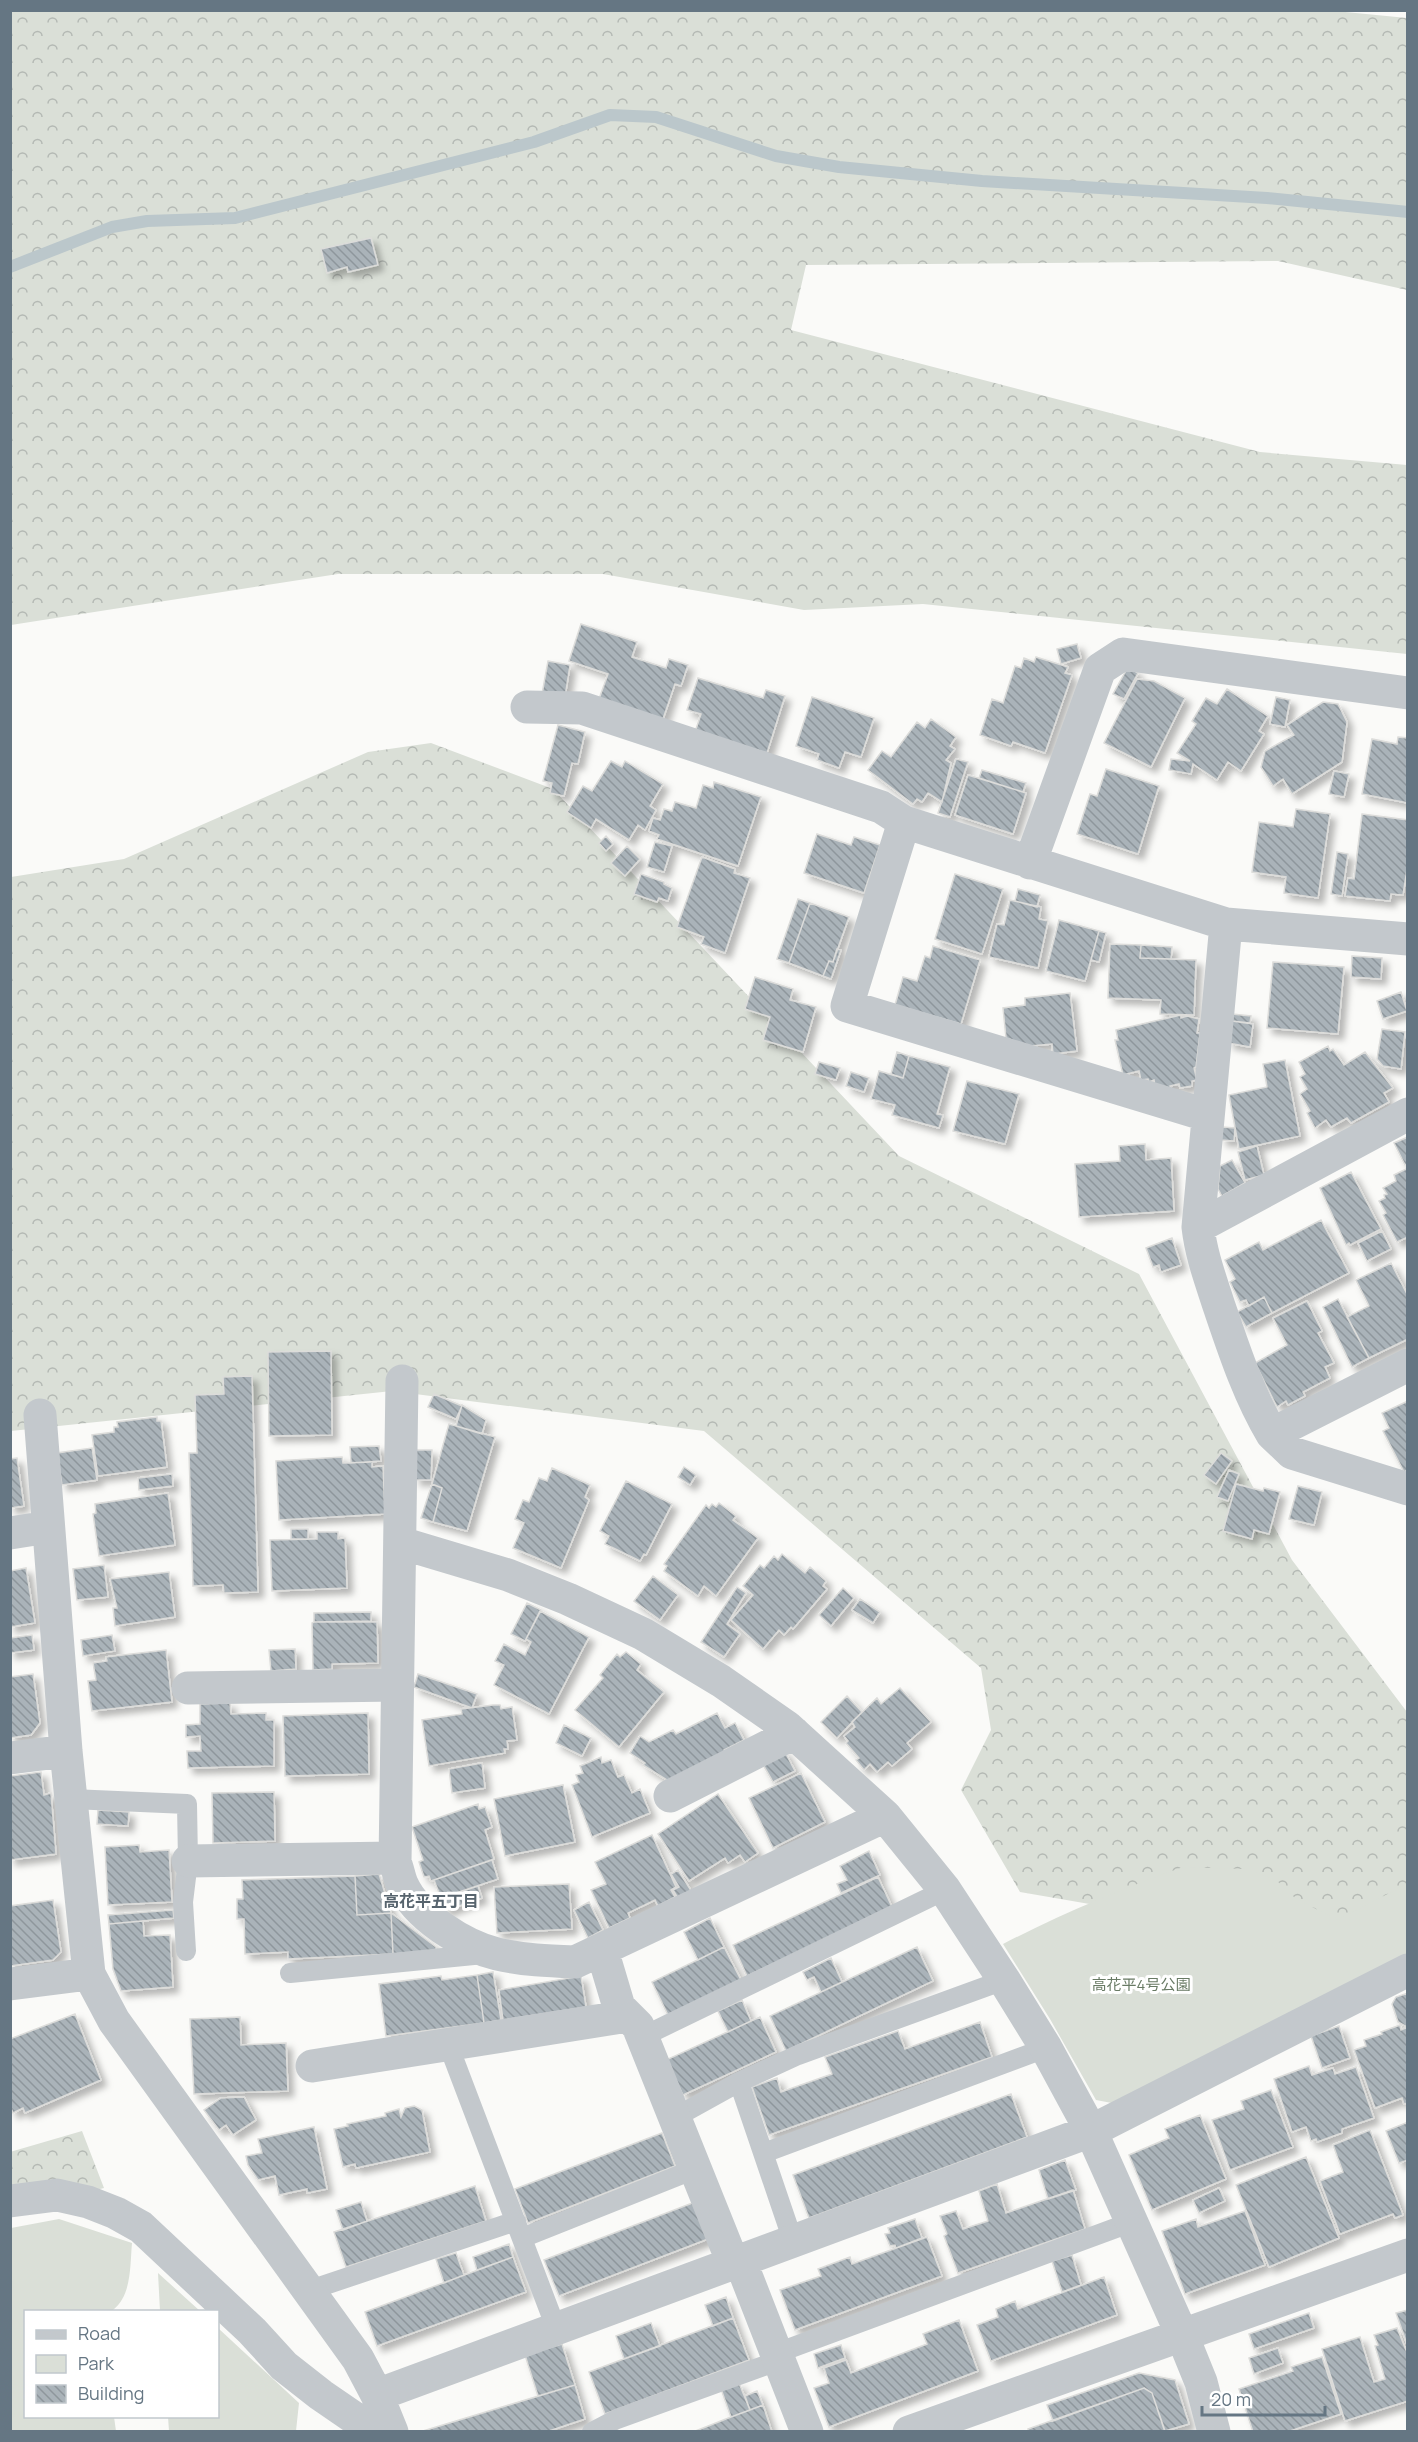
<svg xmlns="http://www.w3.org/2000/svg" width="1418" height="2442" viewBox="0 0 1418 2442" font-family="Manrope,'Noto Sans JP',sans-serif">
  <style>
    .forest { fill: url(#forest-crowns) }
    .park { fill: #dadfd7 }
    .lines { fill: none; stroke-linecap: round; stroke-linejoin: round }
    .stream { stroke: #bbc7cb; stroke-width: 12 }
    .building { fill: url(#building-back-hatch); stroke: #dcdcda; stroke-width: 1.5; filter: url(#shadow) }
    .lane { stroke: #c3c8cc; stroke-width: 20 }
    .street { stroke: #c3c8cc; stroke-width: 33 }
    .labels { text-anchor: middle; stroke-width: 6; stroke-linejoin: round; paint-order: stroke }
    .park-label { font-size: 15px; fill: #687a64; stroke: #fff }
    .neighbourhood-label { font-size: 16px; font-weight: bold; fill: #57646e; stroke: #fff }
  </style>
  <defs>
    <pattern id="forest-crowns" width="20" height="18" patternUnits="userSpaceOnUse" patternTransform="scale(1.5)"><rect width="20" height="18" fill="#dadfd7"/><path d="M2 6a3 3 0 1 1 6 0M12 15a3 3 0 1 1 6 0" fill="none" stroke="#b4b9b4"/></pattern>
    <pattern id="building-back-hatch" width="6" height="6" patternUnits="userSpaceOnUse" patternTransform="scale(1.5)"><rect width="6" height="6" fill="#aab3b9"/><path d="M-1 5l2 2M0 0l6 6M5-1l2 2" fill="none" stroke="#8e969c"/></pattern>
    <filter id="shadow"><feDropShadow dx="5.5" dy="5.5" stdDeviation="3" flood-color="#0004"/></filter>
  </defs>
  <rect width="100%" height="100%" fill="#fafaf8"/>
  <path class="forest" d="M1325 10 1407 18V290L1278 261 806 265 791 330 1260 452 1407 465V654L923 604 804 610 603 574H338L11 625V11Z
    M431 743 553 789 899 1156 1139 1274 1292 1560 1407 1712V1926H1217L1020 1892 961 1790 991 1730 981 1668 704 1431 392 1391 11 1431V877L124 859 368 752Z
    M82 2131 104 2188 11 2211 10 2152Z"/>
  <path class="park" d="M1183 1867 1246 1869 1276 1880 1295 1898 1337 1920 1407 1884V1956L1117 2104 1096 2100 1050 2019 1003 1944C1061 1914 1121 1889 1183 1867Z
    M59 2219 132 2243C130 2265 132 2295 113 2310L26 2312V2416L114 2417 116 2431H11V2228Z
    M158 2273 200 2311H160Z
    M218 2328 299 2403 296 2431H169L168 2417 218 2416Z"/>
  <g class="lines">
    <path class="stream" d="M10 267 112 227 147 221 235 218 534 142 610 115 656 117 776 156 839 167 982 181 1267 198 1408 212"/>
  </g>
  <path class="building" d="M371 238 378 265 348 272 347 267 327 273 321 249Z
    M581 624 637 642 632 657 666 668 669 659 688 665 681 686 675 684 663 719 599 699 608 674 569 661Z
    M1077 644 1081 658 1061 664 1057 649Z
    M1036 657 1068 667 1065 673 1072 675 1045 753 1013 742 1011 746 980 735 992 699 1003 703 1015 666 1021 668 1024 658 1034 662Z
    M548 661 570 665 565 697 542 694Z
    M1128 667 1138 673 1124 699 1113 694Z
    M698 678 763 698 766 690 785 696 767 753 695 732 701 714 687 710Z
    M1137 679 1154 681 1185 698 1151 767 1104 743Z
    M1227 689 1268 716 1259 731 1264 734 1241 771 1228 762 1217 780 1193 764 1191 774 1169 770 1171 759 1190 761 1177 753 1196 724 1192 721 1206 698 1217 704Z
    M812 697 874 718 861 757 845 752 839 768 817 760 819 754 796 746Z
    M1276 697 1290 700 1285 727 1270 724Z
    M1323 702 1338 704 1347 722 1342 762 1292 794 1283 779 1273 786 1261 767 1265 751 1294 735 1287 725Z
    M931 719 956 737 950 746 955 749 946 760 951 763 942 802 928 793 922 802 917 799 913 804 868 770 882 751 891 757 917 722 925 728Z
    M558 725 585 732 578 764 572 763 564 796 550 793 552 783 543 781Z
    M1398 737 1408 738V803L1362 794 1372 739 1397 744Z
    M956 759 968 762 950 817 938 813Z
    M611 761 622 767 625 761 663 784 650 806 656 810 645 830 638 825 629 840 596 819 591 828 567 812 583 786 592 791Z
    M1106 769 1159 786 1138 854 1077 834 1090 794 1097 796Z
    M982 770 1026 783 1023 792 979 778Z
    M1334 771 1349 774 1344 797 1329 794Z
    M968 775 1026 793 1013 834 955 815Z
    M714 782 761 797 738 866 657 839 659 835 649 831 653 818 660 820 664 809 672 811 675 802 696 808 703 785 713 788Z
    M1296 809 1330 814 1318 898 1284 893 1286 877 1252 872 1259 822 1293 827Z
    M1362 814 1408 820V863L1403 895 1391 894 1390 901 1345 896 1348 878 1354 879Z
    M817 834 851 845 854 837 880 845 864 893 804 873Z
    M606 836 613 844 606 851 599 843Z
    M655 842 672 846 664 872 647 867Z
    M627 846 640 859 625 876 611 863Z
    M1337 852 1348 854 1342 896 1331 894Z
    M702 857 735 869 734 873 750 878 725 953 701 944 704 937 677 927Z
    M641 874 664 882V884L672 888 668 901 659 898 657 902 634 894Z
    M955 874 1003 889 982 954 935 939Z
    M1018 889 1040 895 1037 907 1015 901Z
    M798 899 810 903 789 963 777 959Z
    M1010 900 1041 907 1039 919 1048 921 1038 968 989 957 997 924 1004 925Z
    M810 903 849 917 833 962 829 961 823 976 789 963Z
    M1059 920 1099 931 1085 981 1046 971Z
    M1099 931 1106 933 1099 962 1091 960Z
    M1110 944 1141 945 1140 958 1196 960 1194 1015 1160 1014 1161 1000 1108 998Z
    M1141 945 1172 947 1171 959 1140 958Z
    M933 946 980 960 961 1024 895 1005 903 977 917 981 925 956 930 958Z
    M837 949 841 950 831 979 823 976 829 961 833 962Z
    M1352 956 1382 958 1381 979 1351 977Z
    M1273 962 1344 967 1338 1034 1267 1028Z
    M755 977 793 989 790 1000 816 1007 803 1052 763 1040 770 1017 745 1009Z
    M1401 992 1407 1011 1383 1019 1377 1001Z
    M1070 993 1077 1051 1053 1054 1052 1044 1030 1046 1006 1038 1003 1008 1025 1005V998Z
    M1232 1014 1251 1016 1250 1023 1232 1021Z
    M1181 1015V1018L1187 1016 1199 1019 1197 1033H1200L1196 1067 1194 1068 1197 1080 1192 1081V1086L1180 1088 1179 1084 1170 1086 1171 1089 1155 1085 1154 1080 1149 1082 1148 1079 1141 1080 1139 1071 1123 1075 1115 1040H1118L1116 1030Z
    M1232 1021 1253 1024 1250 1047 1228 1043Z
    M1382 1029 1405 1032 1401 1069 1383 1066 1377 1059Z
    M1328 1046 1330 1051 1333 1049 1344 1065 1365 1052 1393 1088 1384 1093 1389 1102 1351 1123 1347 1118 1331 1127 1326 1120 1315 1128 1307 1113 1310 1111 1300 1094 1307 1089 1300 1077 1305 1074 1299 1062Z
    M897 1052 909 1056 903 1078 891 1074Z
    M909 1056 950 1067 937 1114 943 1115 939 1128 892 1115 895 1105 871 1099 879 1071 903 1078Z
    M1285 1060 1300 1136 1239 1149 1229 1095 1267 1087 1263 1064Z
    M819 1062 840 1068 836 1080 815 1074Z
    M851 1072 869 1078 864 1092 846 1086Z
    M967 1081 1019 1094 1005 1144 953 1131Z
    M1222 1127 1235 1128 1234 1141 1221 1140Z
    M1408 1137V1163L1405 1165 1394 1143Z
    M1145 1144 1146 1160 1171 1158 1174 1211 1079 1217 1075 1164 1120 1161 1119 1146Z
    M1257 1146 1264 1175 1245 1180 1238 1152Z
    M1232 1160 1245 1183 1222 1196 1218 1189 1220 1166Z
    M1408 1168V1237L1397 1242 1383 1215 1386 1213 1379 1201 1385 1198 1384 1195 1387 1194 1383 1188 1396 1181 1394 1175Z
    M1351 1172 1381 1229 1350 1245 1349 1243 1346 1245 1320 1188Z
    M1321 1220 1349 1273 1272 1313 1264 1297 1249 1306 1246 1300 1240 1302 1230 1282 1235 1279 1225 1260 1259 1242 1263 1250Z
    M1382 1231 1391 1249 1367 1261 1358 1243Z
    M1172 1238 1181 1265 1161 1272 1159 1265 1153 1267 1146 1248Z
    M1391 1263 1408 1296V1339L1369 1358 1347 1317 1369 1306 1356 1280Z
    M1264 1297 1272 1313 1246 1327 1237 1312Z
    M1338 1299 1369 1358 1352 1367 1323 1307Z
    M1307 1301 1322 1331 1318 1333 1334 1363 1325 1367 1330 1378 1303 1392 1305 1396 1288 1405 1286 1401 1277 1407 1255 1363 1287 1345 1273 1318Z
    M331 1351 332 1435 269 1436 268 1352Z
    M252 1376 258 1592 224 1593 223 1585 193 1586 189 1453H197L195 1395 224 1394 223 1377Z
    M434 1394 462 1406 456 1419 428 1407Z
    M1408 1401V1470L1404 1472 1383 1431 1389 1428 1382 1413Z
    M462 1405 486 1420 482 1434 456 1426Z
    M157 1417V1421H161L167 1467 98 1476 92 1435 114 1432V1427H118L117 1422Z
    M449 1424 495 1437 467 1531 433 1522 442 1488 432 1484Z
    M379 1446 381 1461 351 1463 350 1447Z
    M92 1448 97 1480 62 1485 57 1453Z
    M415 1450H432L431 1480H415Z
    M1221 1453 1232 1461 1216 1484 1204 1475Z
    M342 1457 343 1463 372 1462V1467L383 1466 385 1514 279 1520 276 1461Z
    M17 1458 24 1506 10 1508V1459Z
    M684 1467 696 1475 690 1485 678 1477Z
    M552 1468 590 1485 585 1497 589 1500 561 1568 513 1548 524 1523 515 1519 523 1500 529 1502 539 1478 547 1481Z
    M1229 1470 1239 1474 1228 1501 1217 1497Z
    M172 1474 173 1486 139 1490 138 1478Z
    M626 1481 672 1504 646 1555 644 1554 640 1561 605 1544 609 1536 600 1531Z
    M432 1484 442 1488 433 1522 421 1518Z
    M1236 1484 1263 1491 1264 1488 1280 1492 1269 1534 1254 1530 1252 1539 1223 1531Z
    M1298 1486 1322 1492 1314 1525 1289 1519Z
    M168 1493 175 1545 99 1556 93 1514 96 1513 95 1504Z
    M719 1503 736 1516 733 1520 758 1538 716 1596 704 1586 698 1596 664 1571 667 1566 664 1564 706 1505 709 1508 712 1504 716 1507Z
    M291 1529H308V1539H291Z
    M317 1532H338V1539L345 1538 347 1588 272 1591 270 1540 317 1539Z
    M782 1554 805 1573 810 1567 826 1581 823 1586 827 1589 793 1629 791 1627 784 1635 779 1630 763 1649 731 1620 753 1595 743 1586 760 1565 764 1568 774 1556 778 1560Z
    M104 1565 108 1597 77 1600 73 1569Z
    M26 1568 35 1623 10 1627V1571Z
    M169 1572 175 1617 115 1626 113 1608H117L110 1579Z
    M653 1576 678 1595 660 1620 634 1601Z
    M737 1587 746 1593 727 1624 740 1634 724 1657 701 1642Z
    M843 1588 854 1598 831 1626 819 1615Z
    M860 1599 880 1612 873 1623 852 1610Z
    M527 1603 541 1610 525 1641 511 1634Z
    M540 1611 589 1637 549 1714 494 1685 504 1665 495 1661 504 1644 525 1655 531 1642 526 1639Z
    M371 1612V1621L314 1622V1613Z
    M314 1622H377L378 1663 332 1664V1669L313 1670 312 1623Z
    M32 1635 34 1650 10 1653V1638Z
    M112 1635 115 1651 83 1656 81 1640Z
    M295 1649 296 1669 271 1671 269 1650Z
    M166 1650 172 1702 92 1711 88 1681 96 1680 93 1663 107 1661 106 1657Z
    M626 1652 641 1664 637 1670 664 1692 619 1747 575 1710 603 1678 600 1675 617 1654 620 1657Z
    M33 1674 40 1723 31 1735 10 1738V1677Z
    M418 1674 477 1694 472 1708 414 1687Z
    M900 1688 931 1722 907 1743 912 1749 892 1766 888 1762 877 1772 870 1764 864 1770 856 1760 859 1758 846 1743 848 1741 844 1736 855 1727 852 1722 877 1698 881 1704Z
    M847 1696 862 1712 837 1738 821 1722Z
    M230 1703 231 1714 266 1713V1720H274V1766L188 1768 187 1751H201L200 1736 186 1737V1725L200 1724V1704Z
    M493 1705H500L501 1709 512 1707 517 1740 507 1741 508 1749H504L505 1753 429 1766 422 1720 462 1714 461 1709Z
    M368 1713 369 1774 285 1776 283 1716Z
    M717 1713 725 1728 735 1723 744 1740 724 1750 726 1753 670 1782 643 1765 645 1763 630 1753 640 1736 649 1742 673 1730 676 1734Z
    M564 1725 591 1738 582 1756 556 1743Z
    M784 1750 795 1771 773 1782 762 1763Z
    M601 1757 602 1763 611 1760 618 1777 624 1775 632 1793 640 1789 650 1813 592 1837 572 1785 579 1782 576 1775 583 1773 580 1766Z
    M482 1763 485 1788 452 1793 449 1769Z
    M10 1772 11 1776 41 1772 44 1795 51 1793 56 1854 10 1860Z
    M801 1773 825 1822 773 1848 749 1798Z
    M563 1785 575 1842 505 1856 494 1799Z
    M274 1792 275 1841 213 1843 212 1793Z
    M718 1794 758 1853 745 1862 740 1855 728 1863 725 1858 689 1881 658 1834Z
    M478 1804 479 1809 485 1807 492 1827 485 1830 494 1859 431 1881 429 1876 424 1877 419 1862 423 1860 412 1827Z
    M98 1810 129 1812 128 1826 97 1824Z
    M652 1835 676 1887 671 1890 675 1897 658 1906 655 1900 628 1913 630 1918 609 1928 591 1890 606 1884 595 1862Z
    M139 1845 140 1852 169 1850 172 1902 108 1905 105 1847Z
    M869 1851 880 1875 841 1893 837 1884 847 1880 840 1866Z
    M492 1860 498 1879 441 1898 434 1880Z
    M678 1870 692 1892 679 1900 673 1890 679 1887 671 1874Z
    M379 1874 391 1913 357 1915 355 1876Z
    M355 1876 357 1915 391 1913 393 1954 288 1959V1952L245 1954 244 1919H237V1899H243L242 1880Z
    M878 1877 893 1909 747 1976 733 1945Z
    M569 1884 572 1929 497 1933 494 1887Z
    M478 1886 482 1898 445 1911 441 1898Z
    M53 1900 61 1952 53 1960 10 1966V1906Z
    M589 1902 603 1930 588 1938 574 1910Z
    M173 1910 174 1918 109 1924 108 1915Z
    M391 1913 436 1947V1951L393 1954Z
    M710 1918 724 1947 698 1960 684 1932Z
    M143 1921 144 1936 170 1935 173 1987 121 1991 113 1969 109 1924Z
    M724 1947 741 1980 668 2015 652 1982Z
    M917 1947 933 1981 786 2051 770 2016Z
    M831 1958 842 1982 821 1992 814 1977 807 1980 803 1972Z
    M493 1972 501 2020 484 2023 477 1975Z
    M477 1975 484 2023 386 2036 379 1984 441 1976 442 1980Z
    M581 1976 586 2007 503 2020 499 1990Z
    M1408 1993V2027H1407L1398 2022 1392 2004 1396 1997Z
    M742 2000 751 2021 728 2032 718 2011Z
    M75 2014 101 2080 25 2113 23 2108 13 2113 10 2106V2039Z
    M240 2017 241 2045 286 2043 288 2091 194 2094 190 2019Z
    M760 2017 776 2052 683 2095 666 2060Z
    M980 2022 992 2057 769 2135 752 2087 777 2078 781 2092 832 2074 825 2057 898 2031 905 2049Z
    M1400 2025 1401 2030 1408 2027V2103L1404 2104 1402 2098 1375 2108 1354 2050 1366 2046 1364 2040 1382 2034 1381 2032Z
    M1339 2026 1350 2058 1322 2068 1311 2036Z
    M1309 2066 1312 2075 1333 2068 1335 2074 1356 2067 1374 2118 1342 2129V2133L1317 2142 1316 2139 1311 2141 1306 2127 1292 2132 1274 2079Z
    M1271 2090 1293 2147 1230 2170 1212 2120 1244 2109 1241 2101Z
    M1011 2094 1027 2137 809 2218 793 2175Z
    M244 2097 256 2120 233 2135 226 2125 219 2130 204 2110 221 2098Z
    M414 2106 422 2110 430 2152 356 2168 355 2164 343 2167 334 2129 348 2126 347 2124 386 2116 385 2113 399 2109 401 2117 405 2108Z
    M1200 2115 1226 2179 1152 2210 1129 2155 1169 2138 1165 2129Z
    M1408 2122V2160L1399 2163 1386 2131Z
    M314 2127 327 2189 307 2193V2189L279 2195 275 2176 258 2180 248 2165 246 2156 262 2153 258 2139Z
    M1370 2130 1403 2215 1395 2218 1393 2214 1340 2234 1320 2181 1343 2172 1333 2145Z
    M662 2133 675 2166 528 2223 515 2189Z
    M1306 2157 1339 2238 1269 2267 1236 2185Z
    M1065 2160 1076 2190 1048 2199 1039 2170Z
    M997 2184 1006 2213 1073 2190 1085 2229 958 2273 944 2236 947 2234 940 2216 956 2211 963 2229 988 2221 979 2191Z
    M475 2186 486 2221 346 2267 334 2232Z
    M1219 2188 1225 2201 1199 2213 1193 2200Z
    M361 2202 367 2221 343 2230 336 2210Z
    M695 2202 708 2239 559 2296 544 2260Z
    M1245 2211 1265 2265 1185 2294 1162 2231 1196 2219 1198 2227Z
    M915 2219 922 2238 896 2248 895 2245 890 2246 885 2234 890 2233 888 2228Z
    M927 2237 942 2276 795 2330 780 2290 821 2276 818 2269 850 2257 852 2264Z
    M509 2244 513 2257 477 2270 473 2257Z
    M456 2253 464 2275 444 2283 436 2259Z
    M1072 2255 1081 2285 1062 2292 1052 2261Z
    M513 2257 526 2292 377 2346 365 2312Z
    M1104 2277 1117 2315 991 2361 977 2325 998 2317 996 2309 1015 2301 1018 2309Z
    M726 2297 733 2318 713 2326 705 2305Z
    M1408 2310V2347L1396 2313Z
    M1309 2313 1314 2328 1254 2349 1249 2334Z
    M733 2318 749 2360 605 2414 589 2372Z
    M959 2320 978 2371 829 2427 814 2388 829 2383 824 2368 846 2360 851 2373 927 2344 923 2334Z
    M651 2323 660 2346 624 2359 616 2336Z
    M1397 2328 1408 2355V2401L1345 2421 1322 2349 1360 2337 1374 2382 1385 2379 1375 2346 1378 2345 1374 2335Z
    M562 2344 575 2385 538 2396 525 2355Z
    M841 2345 845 2358 818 2368 814 2354Z
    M1278 2348 1283 2363 1254 2374 1249 2358Z
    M1322 2357 1341 2414 1287 2432H1253L1239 2389 1293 2371 1291 2367Z
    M1139 2373 1175 2380 1189 2424 1165 2431 1152 2393 1144 2388 1053 2421 1047 2405Z
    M739 2383 750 2410 731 2417 721 2389Z
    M575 2385 585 2419 546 2432 423 2431Z
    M1144 2388 1152 2393 1165 2432H1029L1028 2429Z
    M757 2391 763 2405 750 2410 745 2396Z
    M763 2405 772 2432H693L731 2417Z"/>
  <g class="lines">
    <path class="lane" d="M71 1799 187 1804 188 1861 183 1902 186 1951
      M290 1973 484 1954
      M642 2037 945 1890
      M448 2044 556 2328
      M739 2082 793 2241
      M674 2118 739 2082 798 2055 1004 1980
      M764 2153 1046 2048
      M522 2238 695 2169
      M307 2291 516 2221
      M777 2353 1132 2222
      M592 2432 617 2419 780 2360"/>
    <path class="street" d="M527 707 582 708 881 807 904 822 1226 924 1408 939
      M904 822 847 1006 1206 1115
      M1030 863 1100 669 1123 654 1408 693
      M1226 924 1198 1227C1201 1254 1210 1278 1218 1303 1233 1347 1248 1394 1272 1434
      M1198 1227 1408 1114
      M1408 1365 1272 1434 1292 1453 1408 1489
      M402 1381 395 1862C398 1869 399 1877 402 1884 416 1916 464 1946 497 1954 523 1960 549 1961 575 1962L885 1816
      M40 1415 66 1751 89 1974 114 2021 358 2359 377 2395 392 2432
      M10 1533 48 1527
      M401 1543 508 1575 568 1599 643 1634 721 1681 787 1727 885 1816 945 1890 1004 1980 1046 2048 1091 2131 1182 2335 1201 2382 1214 2432
      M188 1688 398 1685
      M10 1758 66 1751
      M670 1796 794 1733
      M188 1861 395 1858
      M602 1950 619 2007 638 2026 733 2263
      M10 1984 89 1974
      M312 2066 628 2016
      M10 2201 57 2195 88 2202 116 2213 141 2227 252 2331 284 2366 321 2395 375 2432
      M740 2260 807 2432
      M377 2395 1091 2131 1408 1970
      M909 2432 1408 2255"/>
  </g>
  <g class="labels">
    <g class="park-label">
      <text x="1141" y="1990">高花平4号公園</text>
    </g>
    <g class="neighbourhood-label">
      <text x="431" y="1907">高花平五丁目</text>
    </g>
  </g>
  <rect width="1418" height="2442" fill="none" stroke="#657683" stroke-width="24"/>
  <rect x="24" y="2310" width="195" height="108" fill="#ffffff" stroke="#c1c8cd" stroke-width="1.5"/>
  <rect x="36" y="2330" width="30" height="9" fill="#c3c8cc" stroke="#c1c8cd" stroke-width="1.5"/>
  <text x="78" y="2340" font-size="18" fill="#657683">Road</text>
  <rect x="36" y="2355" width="30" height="18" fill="#dadfd7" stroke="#c1c8cd" stroke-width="1.5"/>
  <text x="78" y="2370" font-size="18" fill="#657683">Park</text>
  <rect x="36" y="2385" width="30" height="18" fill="url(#building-back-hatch)" stroke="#c1c8cd" stroke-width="1.5"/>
  <text x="78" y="2400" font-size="18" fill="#657683">Building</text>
  <path d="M1202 2406v9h123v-9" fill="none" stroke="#657683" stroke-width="3"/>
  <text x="1211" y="2406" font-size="18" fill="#657683" stroke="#ffffff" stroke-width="4.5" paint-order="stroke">20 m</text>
</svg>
